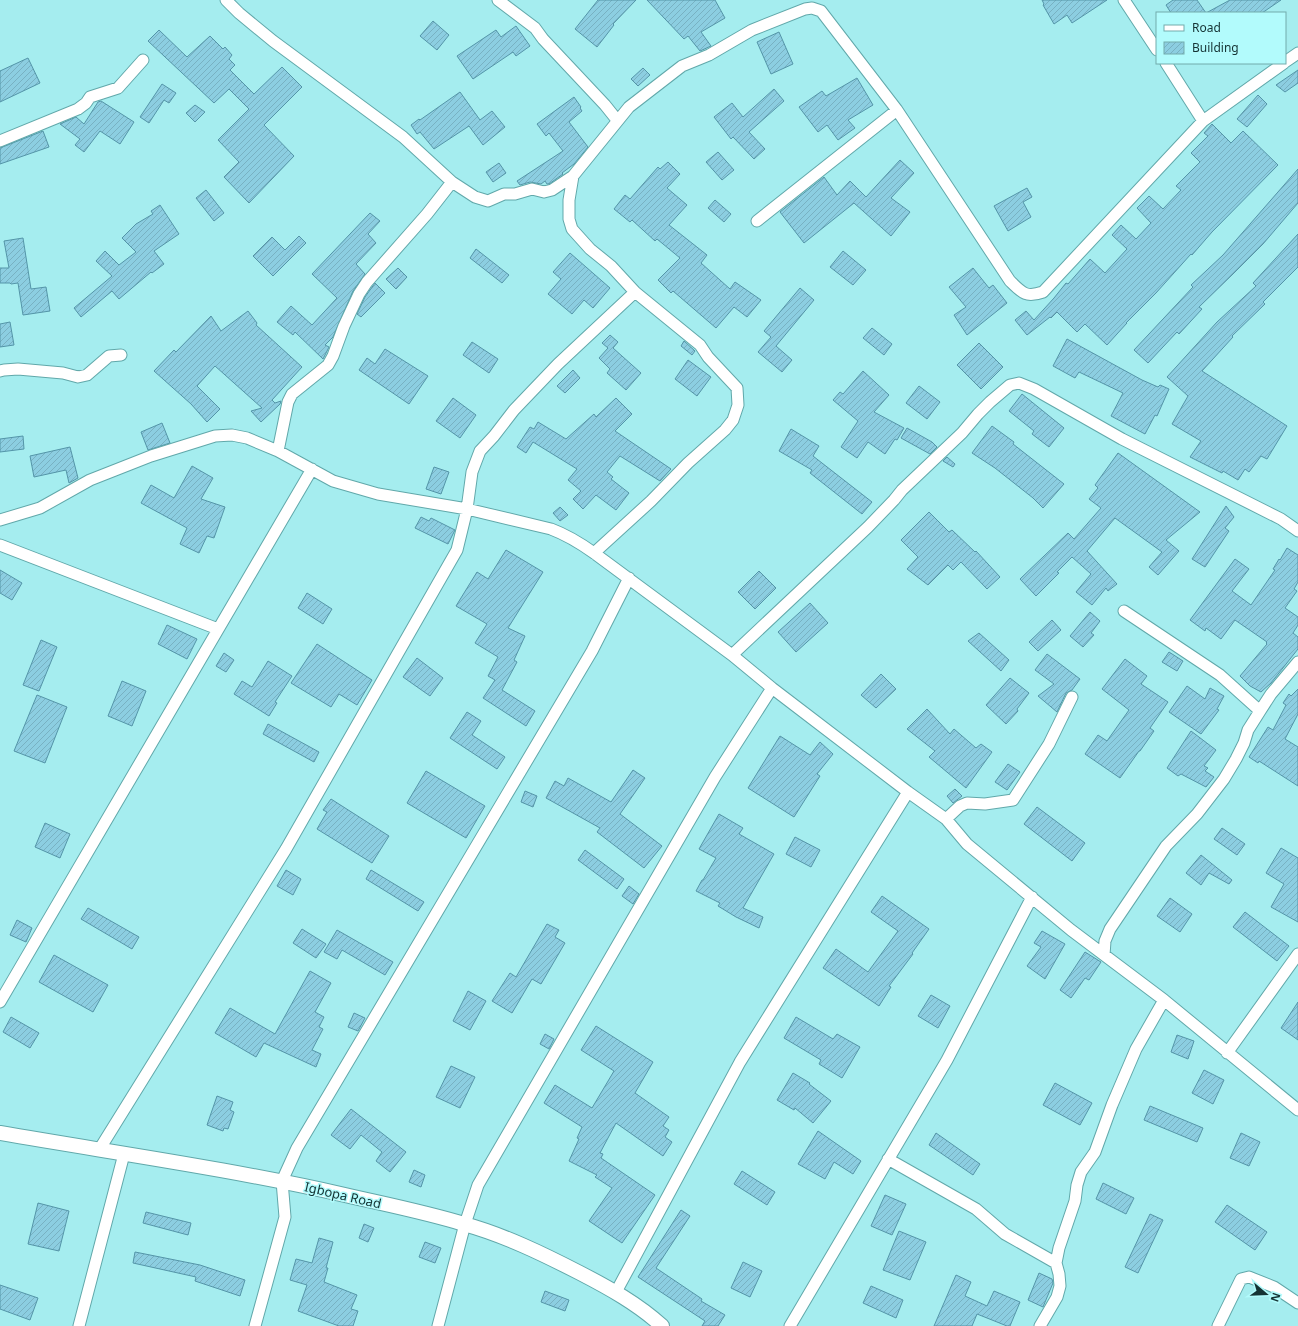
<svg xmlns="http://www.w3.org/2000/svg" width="1298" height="1326" viewBox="0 0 1298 1326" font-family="'Noto Sans',sans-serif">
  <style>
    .building { fill: url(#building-hatch); stroke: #5495a8 }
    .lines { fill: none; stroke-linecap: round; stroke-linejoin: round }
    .minor-casing { stroke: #61a8aa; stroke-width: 13 }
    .tertiary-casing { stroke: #61a8aa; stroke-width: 16 }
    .minor { stroke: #fff; stroke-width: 11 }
    .tertiary { stroke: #fff; stroke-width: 14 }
    .labels { text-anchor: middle; stroke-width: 3; stroke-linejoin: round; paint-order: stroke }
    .street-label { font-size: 13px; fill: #153334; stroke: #b2fbfc }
  </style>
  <defs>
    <pattern id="building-hatch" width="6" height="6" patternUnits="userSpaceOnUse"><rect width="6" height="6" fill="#8ccee1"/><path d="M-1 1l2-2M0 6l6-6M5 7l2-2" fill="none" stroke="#78b1c2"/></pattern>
  </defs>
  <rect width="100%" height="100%" fill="#a5edef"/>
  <path class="building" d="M598 0H636L613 24 614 25 597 47 575 29Z
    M647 0H715L725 18 701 32 711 46 700 51 688 36 684 39Z
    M1042 0H1107L1072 23 1067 15 1054 24 1043 5 1044 4Z
    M1173 0H1197L1206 13H1171L1166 5Z
    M1230 0H1281L1262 13H1206Z
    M433 21 449 35 437 50 420 36Z
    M516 26 530 46 516 56 513 52 473 79 457 56 496 30 501 37Z
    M159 30 187 57 210 36 223 49 225 47 232 55 229 59 235 65 230 70 254 94 282 67 302 87 264 125 294 156 249 203 224 177 239 162 218 140 249 109 229 89 214 103 148 41Z
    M779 32 793 64 771 74 757 42Z
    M28 58 40 83 0 102V71Z
    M643 68 650 75 638 86 631 79Z
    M1298 70V83L1285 92 1276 85Z
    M857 78 873 105 848 120 855 128 838 140 827 125 818 132 799 107 822 91 826 96Z
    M162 84 176 93 169 103 164 100 149 123 140 117Z
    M774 89 784 101 749 132 765 149 754 159 733 137 731 139 714 117 732 103 743 117Z
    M460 92 480 120 492 111 505 127 483 145 469 126 434 149 420 132 417 134 411 125 419 119 420 120Z
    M1258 95 1267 104 1247 127 1237 119Z
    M574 97 581 107 580 108 582 111 569 122 588 147 574 164 562 173 563 174 549 184H547L545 181 541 184 530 182 520 185 517 181 563 151 549 133 546 136 537 124Z
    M101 101 134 122 120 144 100 131 84 152 75 145 80 139 60 124 76 117 84 124 98 102Z
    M195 105 205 112 195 122 186 113Z
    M1212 124 1231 143 1243 131 1278 165 1212 232 1192 255 1191 254 1156 293 1126 323H1127L1107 345 1085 324 1077 332 1057 312 1051 318 1050 317 1027 335 1015 320 1026 311 1034 320 1054 298 1066 283 1068 284 1090 259 1105 273 1127 249 1112 235 1121 225 1136 239 1151 223 1137 208 1149 196 1163 209 1181 190 1176 186 1200 162 1191 153 1208 136 1204 133Z
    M43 131 49 147 0 164V148Z
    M718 152 734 170 722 180 706 162Z
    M900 160 914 173 891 198 910 212 891 236 854 203 804 243 780 212 824 177 837 195 850 181 866 197Z
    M668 162 680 174 667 188 687 205 669 225 707 255 701 263 730 289 735 282 761 300 747 317 734 307 716 328 673 291 671 293 658 280 680 258 657 239 655 241 632 220 630 222 614 209 625 195 630 199 658 167 660 169Z
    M499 163 506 173 493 182 486 172Z
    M1298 169V203L1263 244 1233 274 1199 307 1202 309 1179 334 1177 332 1148 363 1134 350 1193 287 1191 285 1223 255Z
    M1027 188 1032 197 1023 202 1031 217 1008 231 994 206Z
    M206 190 224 213 214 221 196 198Z
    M715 200 731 214 724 222 708 208Z
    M160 205 179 234 154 251 164 264 152 273 151 272 119 299 112 291 81 317 74 308 112 276 96 261 105 251 119 265 136 252 122 238 136 224 153 214 151 211Z
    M370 213 380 221 368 234 376 243 356 264 365 274 353 291 333 337 325 345 329 347 323 359 295 332 293 335 277 322 291 306 312 325 337 298 312 274Z
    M1298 234V267L1263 302 1265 304 1232 336 1233 337 1202 371 1287 426 1267 459 1261 456 1249 472 1245 469 1238 480 1223 471 1222 473 1190 457 1201 441 1172 424 1188 396 1167 377 1217 322 1256 286 1253 283Z
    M299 236 306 243 273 276 253 256 272 237 285 250Z
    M23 238 31 289 46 287 50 311 23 315 18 283 11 284 10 283H0V268H9L4 241Z
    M476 249 509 275 502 283 470 258Z
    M843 251 866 270 853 285 830 267Z
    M570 253 610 288 593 308 584 300 572 314 548 294 561 279 553 272Z
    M398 268 407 277 396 289 386 279Z
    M973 268 989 288 993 285 1007 303 967 335 954 315 966 307 949 287Z
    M375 283 385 293 361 317 357 314 365 297Z
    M800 288 814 300 776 346 792 360 782 372 758 352 771 337 764 331Z
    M248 311 257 323 256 325 302 367 272 400 275 403 281 401 280 404 261 422 251 411 262 408 215 366 197 386 220 409 207 422 191 404 154 371 174 350 176 352 211 316 221 331Z
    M10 322 14 345 0 347V324Z
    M872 328 892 344 884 355 863 338Z
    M610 335 618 342 613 348 641 373 626 390 607 373 610 369 599 358 608 348 602 343Z
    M1067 339 1142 380 1158 387 1160 385 1169 389 1157 416 1155 415 1145 434 1111 416 1123 393 1079 372 1075 378 1053 366Z
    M684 341 695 351 692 355 681 346Z
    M472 342 498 359 489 373 463 355Z
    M979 343 1003 367 981 389 957 365Z
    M385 349 428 376 409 404 359 370 367 358 375 364Z
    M688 360 711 377 697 396 675 379Z
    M573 370 580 378 565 393 557 386Z
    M863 371 889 395 874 412 904 428 897 440 895 439 885 454 868 442 857 458 841 447 858 421 833 400 840 392 843 394Z
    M919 386 940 402 927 419 906 403Z
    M1022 394 1064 428 1049 447 1032 434 1034 431 1009 411Z
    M453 398 476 415 460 438 436 421Z
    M616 398 632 414 615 431 671 469 660 481 620 456 607 472 613 477 611 479 629 493 616 510 596 495 583 509 573 499 581 491 568 480 577 469 533 442 526 453 517 447 530 427 534 429 538 422 566 439 594 414 596 417Z
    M162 423 170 443 148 450 141 432Z
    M992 426 1014 442 1013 444 1064 484 1043 508 1033 498 995 468 972 453Z
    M907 428 932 442 937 447 930 454 901 438Z
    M791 429 819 446 813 456 872 502 862 514 810 473 812 470 779 451Z
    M23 436 24 449 0 452V439Z
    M70 447 78 478 69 483 66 470 34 477 30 456Z
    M1118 453 1200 512 1166 540 1179 551 1158 575 1149 567 1162 552 1115 518 1087 551 1117 584 1108 591 1106 588 1092 605 1076 592 1091 574 1072 557 1057 572 1059 573 1036 596 1020 579 1068 533 1074 539 1101 508 1089 499 1098 488 1095 485Z
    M947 457 955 464 953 467 943 461Z
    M192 466 213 478 201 499 225 507 214 538 207 536 199 553 180 544 187 528 141 503 151 485 174 498Z
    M434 467 449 472 441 494 426 489Z
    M1226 506 1234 517 1225 528 1229 531 1205 567 1192 559Z
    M560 507 568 515 560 521 553 513Z
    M929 512 949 532 952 530 975 552 976 551 1000 577 987 589 961 562 953 570 948 565 928 585 907 569 918 557 901 540Z
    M421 517 429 521 431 518 455 530 448 544 415 528Z
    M1287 548 1298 555V582L1294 589 1297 591 1285 608 1298 617V625L1293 633 1298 637V649L1271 683 1261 692 1250 686 1240 676 1267 644 1266 643 1267 642 1235 620 1221 639 1206 628 1205 631 1190 620 1235 559 1249 569 1232 591 1251 605 1275 570 1273 569 1279 559 1280 560Z
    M506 550 543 572 508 628 525 636 514 660 517 662 502 690 535 711 526 726 483 698 495 680 488 676 498 657 475 643 487 624 456 606 477 572 488 579Z
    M0 570 22 583 12 600 0 593Z
    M759 571 776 588 755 609 738 592Z
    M307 593 332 609 323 624 298 608Z
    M810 603 828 623 796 652 778 632Z
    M1090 612 1100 621 1091 633 1094 635 1083 647 1070 636Z
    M1052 620 1061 630 1038 651 1029 642Z
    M167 625 197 639 187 659 158 644Z
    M979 633 1009 660 1001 671 968 641Z
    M41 640 57 647 39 691 23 685Z
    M317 644 372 680 357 705 339 694 331 707 291 683Z
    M1169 652 1183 661 1177 671 1162 662Z
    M224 653 234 660 226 672 216 666Z
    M1047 654 1080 679 1072 690 1066 693 1057 712 1038 696 1054 684 1035 670Z
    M417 658 443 678 430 696 403 677Z
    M1125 659 1147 676 1141 684 1168 702 1150 728 1154 731 1140 751H1139L1120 778 1085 754 1098 735 1107 741 1129 710 1102 689Z
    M268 661 292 676 275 702 277 703 269 716 234 694 242 681 252 687Z
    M881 674 896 689 876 708 861 695Z
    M1010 678 1029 693 1017 709 1018 711 1006 724 986 705Z
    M122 681 146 691 132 726 108 716Z
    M1187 686 1205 699 1210 688 1224 696 1217 709 1219 710 1201 734 1169 712Z
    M1298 689V714L1285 739 1298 747V786L1259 761 1258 763 1249 757 1268 727 1273 730 1286 705 1283 703 1289 694 1291 696Z
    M37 695 67 707 45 763 14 751Z
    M927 709 950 734 954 729 976 748 981 744 992 752 966 788 929 757 935 751 907 729Z
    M467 712 481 721 472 735 505 757 497 769 450 738Z
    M268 724 319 752 314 762 263 734Z
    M1191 731 1216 750 1204 766 1208 768 1205 771 1214 777 1206 787 1181 774 1178 776 1167 768Z
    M780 736 810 755 820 742 833 754 817 774 820 776 794 817 748 788Z
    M1008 764 1020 772 1007 790 995 782Z
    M633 770 645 778 620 814 662 846 644 868 597 832 600 828 546 798 555 781 564 786 568 778 611 802Z
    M426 771 485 806 466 838 407 803Z
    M955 789 962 796 953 803 947 796Z
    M525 791 537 796 533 807 521 802Z
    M331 799 389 836 372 863 317 829 327 812 323 810Z
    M1037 807 1085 843 1072 861 1024 824Z
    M719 814 743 828 739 834 774 854 743 908 763 917 759 928 736 917 718 906 720 903 696 891 702 880H703L716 858 699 849Z
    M45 823 70 834 60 858 35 847Z
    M1222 828 1245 844 1237 855 1214 839Z
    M795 837 820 850 811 867 786 854Z
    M1281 848 1298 858V922L1271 907 1284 884 1266 873Z
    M585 850 624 879 617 889 578 860Z
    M1201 855 1232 880 1229 884 1209 873 1201 885 1186 873Z
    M286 870 301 879 293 895 277 886Z
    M371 870 424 902 418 911 366 879Z
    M629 886 639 894 633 904 622 896Z
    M882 896 929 929 912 953 913 954 889 986 891 987 879 1006 823 968 836 949 868 972 898 931 871 912Z
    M1170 898 1192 914 1180 932 1157 916Z
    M88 908 139 937 132 949 81 919Z
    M1245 912 1289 946 1277 961 1233 927Z
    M17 920 32 928 26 942 10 935Z
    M547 924 559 930 555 937 565 943 541 984 532 979 512 1013 492 1001 510 973 516 977Z
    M302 929 326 944 316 958 293 943Z
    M337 930 393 962 385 975 342 950 337 959 324 952Z
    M1042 931 1065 944 1045 979 1027 966 1041 947 1034 943Z
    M1085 952 1101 962 1089 980 1085 978 1071 998 1060 990Z
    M54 955 108 985 93 1012 39 982Z
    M310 971 331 983 315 1012 324 1017 319 1027 323 1029 312 1050 321 1054 316 1067 264 1043 256 1057 215 1033 230 1008 275 1034Z
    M468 991 486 1001 470 1030 453 1021Z
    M931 995 950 1006 938 1028 918 1016Z
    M1298 1002V1040L1281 1028Z
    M354 1013 365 1018 358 1031 348 1027Z
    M11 1017 39 1033 30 1048 3 1032Z
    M796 1017 833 1039 837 1034 860 1047 842 1078 819 1064 821 1060 784 1038Z
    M596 1026 653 1062 635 1093 669 1117 663 1126 669 1130 665 1137 672 1142 663 1156 616 1123 600 1153 603 1154 601 1158 655 1195 622 1243 589 1221 612 1188 595 1177 597 1175 569 1161 579 1139 577 1138 582 1127 544 1103 555 1085 592 1108 614 1071 581 1050Z
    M545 1034 554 1039 549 1049 540 1044Z
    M1177 1035 1194 1041 1188 1059 1171 1052Z
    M451 1066 475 1077 460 1108 436 1097Z
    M1204 1070 1224 1080 1213 1104 1192 1093Z
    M793 1073 810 1083 809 1084 831 1101 813 1123 795 1108 794 1110 777 1100Z
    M1055 1083 1092 1103 1080 1125 1043 1105Z
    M217 1096 233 1102 230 1110 234 1112 228 1129 224 1128 223 1131 207 1125Z
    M1150 1106 1203 1128 1197 1142 1144 1120Z
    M351 1109 406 1152 390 1172 376 1161 382 1152 361 1135 350 1149 331 1135Z
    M818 1131 861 1161 853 1174 834 1162 825 1179 798 1164Z
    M936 1133 980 1164 973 1175 929 1145Z
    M1241 1133 1260 1142 1249 1166 1230 1158Z
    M414 1170 425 1175 421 1187 409 1182Z
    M742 1171 775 1192 767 1205 734 1184Z
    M1103 1183 1134 1198 1126 1214 1096 1199Z
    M885 1195 906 1204 892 1235 871 1226Z
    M38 1203 69 1211 59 1251 28 1244Z
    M1227 1205 1267 1232 1255 1250 1215 1222Z
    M681 1210 690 1216 656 1268 702 1299 701 1301 725 1315 718 1326H702L705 1321 638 1277Z
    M146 1212 191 1223 188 1235 143 1223Z
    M1150 1214 1163 1220 1138 1273 1125 1267Z
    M364 1224 374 1228 368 1242 359 1238Z
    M899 1231 926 1242 910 1280 883 1270Z
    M319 1238 333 1242 326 1268H328L324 1282 357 1295 351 1309 358 1311 353 1326H339L298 1311 307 1285 290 1280 296 1259 312 1263Z
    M425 1242 441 1248 435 1263 419 1257Z
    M135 1252 200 1265 245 1280 240 1296 195 1281 196 1277 133 1263Z
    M743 1262 762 1271 750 1297 731 1288Z
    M1039 1273 1052 1279 1053 1283 1043 1307 1028 1300Z
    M956 1275 971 1282 965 1296 987 1306 994 1291 1020 1302 1010 1326H1007L977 1314 972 1326H934Z
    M0 1285 38 1298 30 1320 0 1309Z
    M871 1286 903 1300 896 1318 863 1303Z
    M545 1291 569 1300 565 1311 541 1302Z"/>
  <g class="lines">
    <g class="minor-casing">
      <path id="minor" d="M226 0 239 13 273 41 403 137 452 182 475 197 488 201 504 194H515L532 189 544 192 552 190 573 176
        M498 0 535 28 543 39 605 105 617 120
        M1124 0 1157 50
        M1285 62 1298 53
        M1166 63 1203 121
        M0 141 78 109 86 103 90 97 118 88 143 60
        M757 221 897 110
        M0 371 4 370 18 369 63 373 78 377 87 375 109 356 121 355
        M278 451 288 402 292 394 328 365 333 356 344 326 359 294 367 282 427 214 452 182
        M0 520 40 508 90 480 151 456 215 436 232 435 247 438 278 451 333 481 378 494 467 509 551 529C567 535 580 543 594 553L732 655 772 688 908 792 946 819 967 844 1071 930 1164 1000 1298 1110
        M0 545 218 629
        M594 553 651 501 688 463 725 430 733 420 738 405 737 388 708 357 700 345 635 292 611 266 590 249 572 229 569 219V200L573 176 629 107 682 66 709 55 752 30 805 9 812 8 821 11 897 110 1010 281C1022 293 1026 298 1043 292L1203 121 1284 63
        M1124 611 1220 675 1260 711
        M732 655 868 527 894 500 902 490 962 433 978 414 990 402 1010 385 1019 383 1034 389 1122 439 1281 519 1298 531
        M946 819 960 806 967 803 985 804 1013 800 1049 744 1072 697
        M1104 955 1105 941 1110 929 1166 846 1197 814 1224 779 1236 759 1244 743 1248 730 1260 711 1271 694 1298 662
        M0 1002 312 469
        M1227 1053 1298 954
        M99 1150 286 849 457 550 467 509 472 472 480 451 494 436 514 410 558 364 635 292
        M888 1159 976 1209 1005 1234 1056 1263
        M616 1292 740 1062 908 792
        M79 1326 124 1154
        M255 1326 285 1217 282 1181 297 1148 592 651 629 578
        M438 1326 465 1224 478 1185 715 777 772 688
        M790 1326 947 1060 1032 897
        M1040 1326 1057 1297 1060 1286 1059 1274 1056 1263 1059 1248 1075 1201 1077 1185 1081 1172 1095 1152 1112 1105 1136 1049 1164 1000
        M1218 1326 1241 1279 1249 1277 1274 1287 1298 1303"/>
    </g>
    <g class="tertiary-casing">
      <path id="tertiary" d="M0 1133C115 1153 231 1169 345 1195 384 1204 425 1212 464 1224 504 1235 543 1254 580 1273 609 1288 638 1304 662 1326"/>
    </g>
    <use href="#minor" class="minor"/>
    <use href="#tertiary" class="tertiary"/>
  </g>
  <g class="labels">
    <g class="street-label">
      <text transform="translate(343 1195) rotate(13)" y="5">Igbopa Road</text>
    </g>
  </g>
  <rect x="1156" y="12" width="130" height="52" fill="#b2fbfc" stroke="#73abac"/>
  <rect x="1164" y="25" width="20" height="6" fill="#ffffff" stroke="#73abac"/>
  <text x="1192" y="32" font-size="12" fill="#153334">Road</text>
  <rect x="1164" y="42" width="20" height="12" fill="url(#building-hatch)" stroke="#73abac"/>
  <text x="1192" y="52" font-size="12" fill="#153334">Building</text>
  <g transform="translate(1266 1294) rotate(109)" stroke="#b2fbfc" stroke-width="3" paint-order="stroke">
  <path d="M0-3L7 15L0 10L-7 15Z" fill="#153334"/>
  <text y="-6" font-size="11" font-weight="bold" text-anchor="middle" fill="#153334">N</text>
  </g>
</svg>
